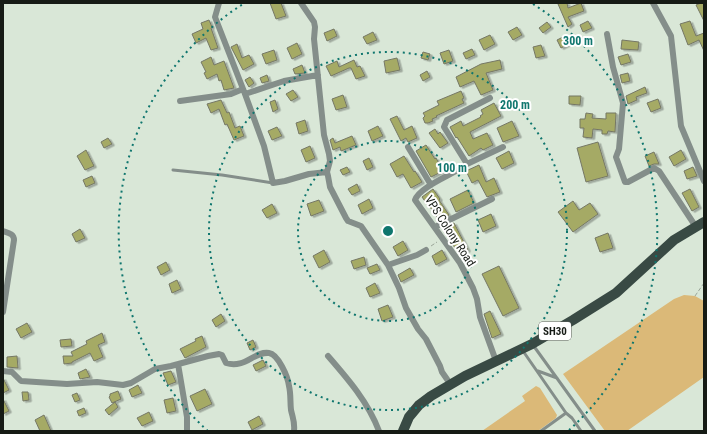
<svg xmlns="http://www.w3.org/2000/svg" width="707" height="434" viewBox="0 0 707 434" font-family="'Roboto Condensed',sans-serif">
  <style>
    .green { fill: #dbb978 }
    .building { fill: #a5aa65; stroke: #757765; filter: url(#shadow) }
    .lines { fill: none; stroke-linecap: round; stroke-linejoin: round }
    .path { stroke: #9ba699; stroke-width: 1; stroke-dasharray: 4 2; stroke-linecap: butt }
    .lane { stroke: #848e8a; stroke-width: 3 }
    .street { stroke: #848e8a; stroke-width: 6 }
    .primary { stroke: #394a44; stroke-width: 10 }
    .ring { fill: none; stroke: #0f766e; stroke-width: 2; stroke-dasharray: 2 4 }
    .labels { text-anchor: middle; stroke-width: 4; stroke-linejoin: round; paint-order: stroke }
    .shield { fill: #fff; stroke: #5c5f5b; stroke-width: 1 }
    .shield-label { font-size: 11px; font-weight: bold; fill: #161b15 }
    .street-label { font-size: 12px; fill: #161b15; stroke: #fff }
    .centre { fill: #0f766e; stroke: #fff; stroke-width: 2 }
    .ring-label { font-size: 12px; text-anchor: middle; font-weight: bold; fill: #0f766e; stroke: #fff; stroke-width: 4; stroke-linejoin: round; paint-order: stroke }
  </style>
  <defs>
    <filter id="shadow"><feDropShadow dx="2.5" dy="1.5" stdDeviation="0" flood-color="#0004"/></filter>
  </defs>
  <rect width="100%" height="100%" fill="#d9e7d7"/>
  <path class="green" d="M684 295 695 296 704 301V377L627 431H605L563 374 674 299Z
    M536 386 540 388 557 415 556 418 538 431H482L525 401 522 396Z"/>
  <path class="building" d="M270 3H281L286 16 276 19Z
    M561 3H567L568 8 581 3 584 11 568 17 572 24 568 27 558 4Z
    M701 3H704V21L696 5Z
    M209 20 212 27 211 28 218 48 211 50 206 38 196 43 192 34 203 29 201 23Z
    M588 21 592 28 583 32 580 25Z
    M690 21 696 36 704 33V51L699 40 688 45 680 24Z
    M547 22 551 27 543 33 539 28Z
    M517 27 522 35 513 40 508 32Z
    M334 29 337 36 327 41 324 33Z
    M373 32 377 40 367 44 363 37Z
    M490 35 495 44 484 50 479 40Z
    M565 36 569 44 561 48 557 40Z
    M622 40 639 42 638 50 621 49Z
    M297 43 302 54 292 59 287 48Z
    M237 44 242 58 249 55 254 64 243 70 231 47Z
    M541 45 545 56 536 58 533 47Z
    M472 49 475 55 466 59 463 53Z
    M274 50 277 60 266 64 262 54Z
    M449 50 453 61 444 64 440 53Z
    M423 52 430 54 428 60 421 58Z
    M628 54 631 62 621 65 618 57Z
    M211 57 214 65 224 61 234 88 224 90 221 80 219 81 217 74 207 79 204 73 206 72 201 62Z
    M397 58 400 70 386 73 384 61Z
    M354 60 357 67 360 66 365 76 356 79 351 68H349L331 76 326 66 337 61 339 67Z
    M500 60 502 69 486 73 493 90 481 95 474 81 460 87 456 77 481 64Z
    M302 65 305 73 295 74 293 69Z
    M427 71 430 77 423 81 420 75Z
    M628 73 630 81 622 83 620 75Z
    M267 75 269 81 262 83 260 78Z
    M250 77 254 83 249 87 245 80Z
    M645 87 647 93 636 97 637 100 628 104 626 96Z
    M293 90 298 97 291 101 286 94Z
    M461 91 464 98 462 99 464 103 436 116 437 117 432 119 433 121 428 123H425L423 118 425 116 423 113 439 105 437 101Z
    M343 95 347 107 336 110 332 99Z
    M569 96H581L580 105 569 104Z
    M658 99 661 108 651 112 647 103Z
    M221 100 227 113 229 112 235 128 240 126 244 136 234 140 227 124 225 125 219 109 211 113 207 104Z
    M275 100 278 109 273 112 270 102Z
    M494 103 501 116 470 132 473 139 487 133 493 145 483 150 481 148 469 156 457 137 456 138 450 127 461 121 463 126 481 117 480 116 483 114 481 110Z
    M586 113 593 114 592 118 606 119V113H616L615 132 608 131 607 134H602V130L593 129 592 138 583 137 584 128H580V119H585Z
    M397 116 404 130 412 126 417 138 408 142 406 138 401 141 390 119Z
    M305 120 308 131 299 134 296 123Z
    M512 121 519 136 503 142 497 128Z
    M378 126 383 136 372 141 368 131Z
    M277 127 282 136 272 140 268 131Z
    M435 129 438 134 440 132 448 143 440 148 429 133Z
    M352 136 356 145 341 151 340 147 333 150 330 140 333 138 335 143Z
    M108 138 112 144 104 148 101 142Z
    M598 142 608 176 586 182 577 148Z
    M426 145 435 159 436 158 443 171 431 177 416 151Z
    M310 146 315 158 306 162 301 150Z
    M86 150 94 166 85 170 77 156Z
    M681 150 686 159 674 166 669 157Z
    M509 151 514 163 502 169 496 158Z
    M654 152 659 164H654L649 166 645 156Z
    M404 156 414 172 415 171 422 182 411 188 403 174 397 177 390 164Z
    M369 158 373 167 367 170 363 161Z
    M479 165 486 182 494 178 500 192 487 197 478 180 472 183 466 171Z
    M347 167 350 172 343 175 340 170Z
    M693 167 697 176 687 179 684 171Z
    M92 176 95 183 86 187 83 180Z
    M357 184 360 191 352 195 348 189Z
    M433 189 440 199 439 200 449 215 439 220 430 207H429L422 197Z
    M690 189 699 207 692 211 682 193Z
    M468 190 474 203 456 212 450 199Z
    M369 199 373 208 362 214 358 205Z
    M319 200 324 211 311 216 307 204Z
    M573 201 579 210 590 203 598 214 573 232 558 212Z
    M272 204 277 213 267 218 262 210Z
    M491 214 496 226 483 232 478 220Z
    M454 223 468 250 460 255 453 245 444 227Z
    M80 229 85 238 76 242 72 234Z
    M608 233 613 248 600 252 595 238Z
    M403 241 408 250 398 256 393 247Z
    M324 250 330 262 319 268 313 256Z
    M442 250 447 259 436 265 432 256Z
    M364 257 366 265 354 269 351 261Z
    M166 262 170 270 161 275 157 267Z
    M377 264 380 270 370 274 367 268Z
    M499 266 519 308 503 316 482 274Z
    M410 268 414 275 401 282 398 275Z
    M177 280 181 289 172 293 169 284Z
    M375 283 380 293 370 297 366 288Z
    M388 305 393 317 382 321 378 309Z
    M490 311 501 334 492 338 484 314Z
    M221 314 225 321 216 327 212 320Z
    M27 323 32 332 21 338 16 329Z
    M102 333 105 342 98 345 103 357 94 361 90 353 72 362V363L64 364 63 356H73L71 352 87 344 86 341Z
    M202 336 206 347 185 358 180 349 196 341 195 339Z
    M71 339 72 346 61 347 60 340Z
    M253 340 256 347 250 350 247 343Z
    M17 356 18 368 7 367V357Z
    M263 360 266 366 256 371 253 365Z
    M86 369 90 377 80 379 78 373Z
    M171 371 176 382 168 385 163 373Z
    M3 378 9 390 3 393Z
    M138 385 142 393 132 397 129 390Z
    M205 389 212 404 197 411 190 396Z
    M118 391 121 399 112 403 109 397 110 396V394Z
    M22 392H28L29 400 23 401Z
    M77 393 80 400 75 402 72 395Z
    M173 398 176 411 167 413 164 400Z
    M3 399 9 411 3 414Z
    M115 402 118 407 109 415 105 410Z
    M84 408 86 413 79 416 77 411Z
    M149 412 153 421 142 426 137 418Z
    M44 415 51 431H40L35 420Z
    M259 416 263 424 252 430 248 422Z"/>
  <g class="lines">
    <path class="path" d="M431 246 437 242
      M695 296 704 283"/>
    <path class="lane" d="M173 170 222 175 273 183
      M533 345 595 431
      M523 351 566 413 572 418 581 431
      M538 371 557 378
      M541 431 566 413"/>
    <path class="street" d="M219 3 215 17 245 94 284 81 318 75
      M301 3 314 22 315 27 314 39 324 135 329 154 330 161 327 172 328 176 330 187 346 218 348 221 361 226 388 265 399 288 406 308 418 329 426 339 440 366 442 372 451 385
      M653 3 671 36 681 126 704 181
      M607 34 613 67 623 103 619 149 616 157 625 182H628L654 168 659 171 696 227
      M245 94 264 146 273 183 285 181 309 174 327 172
      M490 98 447 120 444 127 467 164C455 174 420 186 415 200L460 263 473 288 477 299 480 317 496 361
      M180 101 231 94 243 89
      M408 147 431 185
      M467 164 503 147
      M435 227 492 199
      M3 231C9 233 14 234 14 240L3 312
      M388 265 417 255 426 250
      M328 356C348 379 368 402 379 431
      M178 364 187 417V431
      M3 371 12 372 21 381 67 384 97 382 123 385 131 383 155 369 171 366 208 356 219 354 222 355 226 363C245 369 254 351 269 353 278 354 288 377 289 386 291 394 290 402 291 410 293 419 295 422 294 431"/>
    <path class="primary" d="M403 431 409 417 419 405 431 396 465 376 532 344 573 320 616 293 674 240 704 222"/>
  </g>
  <g class="ring">
    <circle cx="388" cy="231" r="90"/>
    <circle cx="388" cy="231" r="179"/>
    <path d="M208 431A269 269 0 0 1 243 4M533 4A269 269 0 0 1 568 431"/>
  </g>
  <g class="labels">
    <rect class="shield" x="539" y="322" width="32" height="18" rx="3"/>
    <g class="shield-label">
      <text x="555" y="335">SH30</text>
    </g>
    <g class="street-label">
      <text transform="translate(450 231) rotate(57)" y="4">VPS Colony Road</text>
    </g>
  </g>
  <circle cx="388" cy="231" r="6" class="centre"/>
  <g class="ring-label">
    <text x="578" y="45">300 m</text>
    <text x="515" y="109">200 m</text>
    <text x="452" y="172">100 m</text>
  </g>
  <rect width="707" height="434" fill="none" stroke="#161b15" stroke-width="8"/>
</svg>
